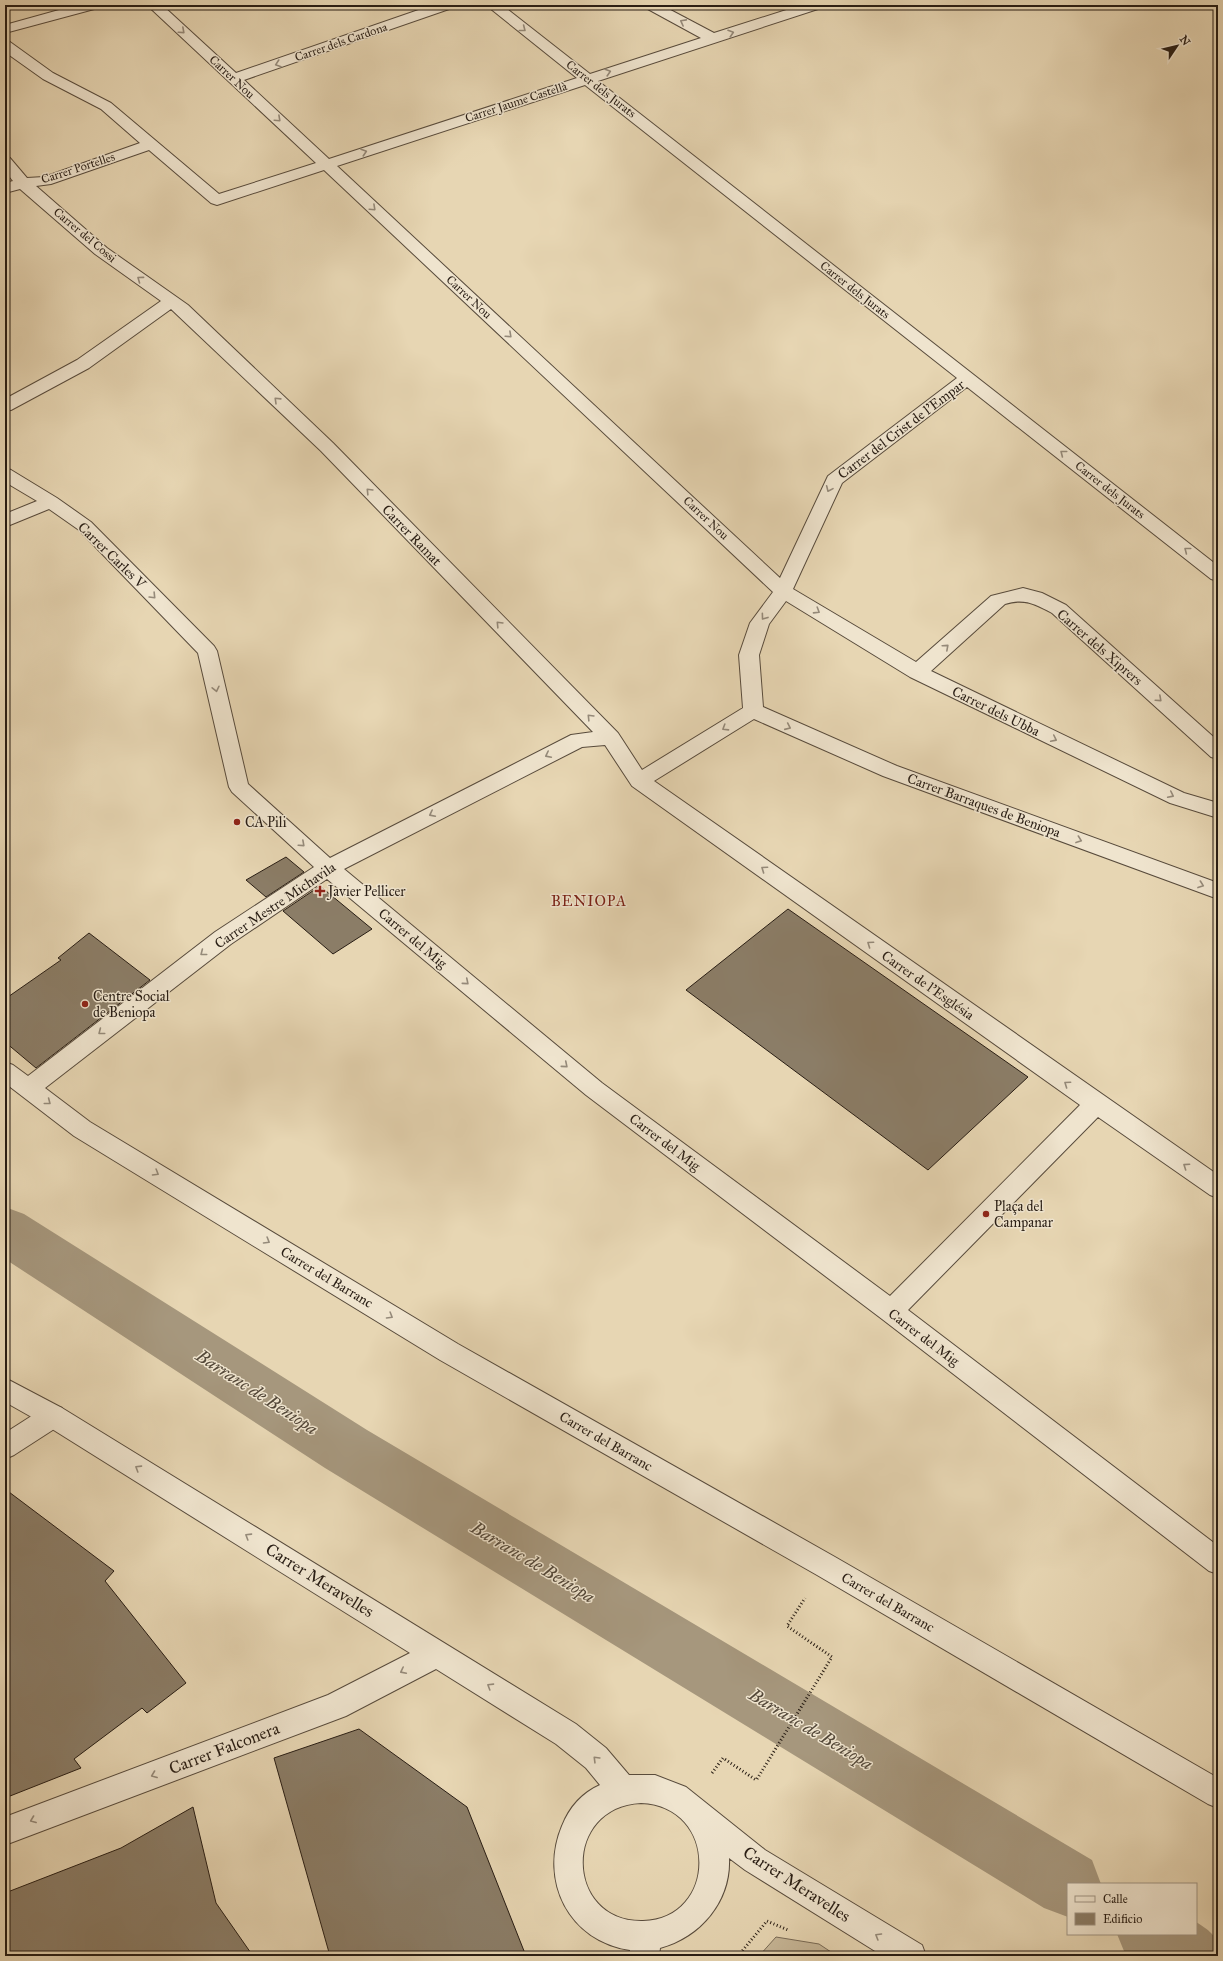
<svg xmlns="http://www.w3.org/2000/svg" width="1223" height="1961" viewBox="0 0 1223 1961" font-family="'IM FELL Great Primer',serif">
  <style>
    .green { fill: #c7b798; stroke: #786a56 }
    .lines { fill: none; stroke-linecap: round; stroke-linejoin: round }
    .canal { fill: #a6977d; fill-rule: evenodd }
    .building { fill: #8b7d67; stroke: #281d14 }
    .lane-casing { stroke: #584b3c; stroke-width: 2 }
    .street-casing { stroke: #584b3c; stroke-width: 2 }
    .path { stroke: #281d14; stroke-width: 3; stroke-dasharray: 1 2.5; stroke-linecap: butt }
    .lane { fill: #efe4ce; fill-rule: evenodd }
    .street { fill: #efe4ce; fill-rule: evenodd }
    .oneway { stroke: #958a7a }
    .poi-dot { fill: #8f2418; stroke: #efe4ce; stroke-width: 1.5 }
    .labels { text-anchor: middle; stroke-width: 3; stroke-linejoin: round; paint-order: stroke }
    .far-street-label { font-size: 12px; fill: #281d14; stroke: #efe4ce }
    .street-label { font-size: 14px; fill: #281d14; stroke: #efe4ce }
    .poi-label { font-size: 14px; fill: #281d14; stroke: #efe4ce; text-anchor: start }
    .neighbourhood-label { font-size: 15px; letter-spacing: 1px; fill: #7a1f14; stroke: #efe4ce }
    .near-street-label { font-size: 17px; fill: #281d14; stroke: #efe4ce }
    .near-water-label { font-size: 18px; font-style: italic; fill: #544839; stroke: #efe4ce }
  </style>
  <rect width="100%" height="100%" fill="#e7d6b3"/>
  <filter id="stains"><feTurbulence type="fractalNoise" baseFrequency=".005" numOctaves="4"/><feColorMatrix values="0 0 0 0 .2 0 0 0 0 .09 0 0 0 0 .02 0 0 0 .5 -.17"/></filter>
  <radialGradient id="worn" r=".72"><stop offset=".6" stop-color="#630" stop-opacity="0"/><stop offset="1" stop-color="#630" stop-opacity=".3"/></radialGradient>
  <path class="green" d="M776 1937 819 1944 837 1956H759Z"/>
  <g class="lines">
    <path class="canal" d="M5 1207 24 1214 367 1430 1092 1860 1101 1884H1068V1917L1044 1908 325 1468 5 1259Z
      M1196 1922C1212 1932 1218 1936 1218 1956H1126L1117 1934H1196Z"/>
  </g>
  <path class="building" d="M286 857 304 872 266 897 246 880Z
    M320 886 372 929 333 954 283 911Z
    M788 909 1028 1077 928 1170 686 990Z
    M89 933 150 980 36 1068 5 1042V999L61 960 58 958Z
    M5 1489 114 1571 105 1581 186 1683 147 1713 142 1708 74 1759 81 1768 5 1798Z
    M359 1729 467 1807 526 1956H330L274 1758Z
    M193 1807 216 1903 253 1956H5V1893L121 1848Z"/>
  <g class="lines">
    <g class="lane-casing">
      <path id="lane" d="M53 1405 62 1408 66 1416 62 1424 14 1455 5 1459V1433L44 1408Z"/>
    </g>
    <g class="street-casing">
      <path id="street" d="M77 5H100L98 8 5 33V25Z
        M147 5H162L236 73 433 5H454L452 8 244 80 329 159 577 78 486 5H502L590 74 701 38 646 8 644 5H661L714 33 802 5H823L821 8 598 81 1218 566V581L1211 579 967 387 842 483 793 589 916 662 991 596 1023 588 1042 593 1066 605 1218 741V759L1211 757 1052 613C1035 604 1024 598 1005 604L931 671 1184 793 1218 803V818L1170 803 910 677 786 601 769 624 759 655 763 707 897 766 1218 883V899L883 776 754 719 654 781 1218 1175V1198L1210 1195 1098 1117 908 1310 1218 1546V1574L1209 1571 882 1319 586 1095 327 879 231 944 45 1088 90 1122 458 1344 835 1557 1218 1778V1808L1208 1804 817 1575 440 1360 74 1136 5 1083V1062L13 1065 28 1076 215 932 314 867 232 792 229 787 198 653 79 530 49 509 5 527V514L37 501 5 482V468L11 470 57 498 91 522 214 646 217 651 248 784 330 858 571 735 593 732 321 451 171 309 89 368 11 410 5 411V399L77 360 161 301 95 254 20 189 5 193V183L13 181 5 171V156L10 158 27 178 44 177 140 143 101 109 43 79 5 52V41L10 42 53 73 111 103 219 194 316 163ZM585 85 957 378 828 476 780 578 337 166ZM149 150 211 203 217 205 324 170 773 592 750 623 739 655 743 708 642 770 618 733 333 443 188 305 107 248 36 186 51 184ZM605 745 632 786 1080 1105 890 1296 602 1083 344 869 582 747Z
        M5 1378 62 1408 576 1724 606 1748 629 1775H655L686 1787 765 1850 922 1945 926 1956H883L745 1870 729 1858C731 1901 701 1937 660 1948L659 1956H629L630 1950C569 1941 539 1881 562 1826 569 1808 582 1793 600 1785L586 1768 556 1744 436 1669 346 1716 5 1845V1817L328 1695 410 1653 44 1424 5 1402ZM641 1803C719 1806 718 1919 643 1921 565 1923 561 1807 641 1803Z"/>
    </g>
    <path class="path" d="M712 1773 723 1758 756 1780
      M757 1779 832 1657 787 1626 805 1598
      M738 1956 767 1921 788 1930"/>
    <use href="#lane" class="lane"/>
    <use href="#street" class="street"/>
  </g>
  <defs><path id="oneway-chevron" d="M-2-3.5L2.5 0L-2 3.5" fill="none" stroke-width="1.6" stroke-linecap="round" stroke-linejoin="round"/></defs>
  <g class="oneway">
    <use href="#oneway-chevron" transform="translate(683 22) rotate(-152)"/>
    <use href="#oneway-chevron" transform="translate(523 29) rotate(38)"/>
    <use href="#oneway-chevron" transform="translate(182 31) rotate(42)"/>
    <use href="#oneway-chevron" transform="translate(731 33) rotate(-18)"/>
    <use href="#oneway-chevron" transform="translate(278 64) rotate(161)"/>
    <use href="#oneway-chevron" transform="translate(608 72) rotate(-17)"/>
    <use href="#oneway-chevron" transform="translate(278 119) rotate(43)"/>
    <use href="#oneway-chevron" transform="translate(364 152) rotate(-18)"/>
    <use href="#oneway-chevron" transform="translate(373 208) rotate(43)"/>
    <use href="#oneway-chevron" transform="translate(140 279) rotate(-144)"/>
    <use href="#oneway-chevron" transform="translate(509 335) rotate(43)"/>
    <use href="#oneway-chevron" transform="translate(277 400) rotate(-136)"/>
    <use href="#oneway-chevron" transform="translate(1063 453) rotate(-142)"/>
    <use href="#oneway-chevron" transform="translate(829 489) rotate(114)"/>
    <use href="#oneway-chevron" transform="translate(369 491) rotate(-134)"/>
    <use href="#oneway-chevron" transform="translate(1187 550) rotate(-142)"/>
    <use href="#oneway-chevron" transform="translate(153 596) rotate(46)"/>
    <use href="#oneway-chevron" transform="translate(817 611) rotate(32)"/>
    <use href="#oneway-chevron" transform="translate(764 617) rotate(126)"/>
    <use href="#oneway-chevron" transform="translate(499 624) rotate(-134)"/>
    <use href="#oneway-chevron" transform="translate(946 647) rotate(-42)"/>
    <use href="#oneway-chevron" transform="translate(216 689) rotate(77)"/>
    <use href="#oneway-chevron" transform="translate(1159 699) rotate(42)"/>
    <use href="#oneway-chevron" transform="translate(590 717) rotate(-134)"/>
    <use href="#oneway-chevron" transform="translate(788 727) rotate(24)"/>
    <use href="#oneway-chevron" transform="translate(725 728) rotate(148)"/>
    <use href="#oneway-chevron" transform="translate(1054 739) rotate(26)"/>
    <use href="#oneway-chevron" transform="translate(548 755) rotate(153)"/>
    <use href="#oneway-chevron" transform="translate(1171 795) rotate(26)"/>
    <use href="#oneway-chevron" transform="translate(432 814) rotate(153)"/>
    <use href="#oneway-chevron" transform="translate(1079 840) rotate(20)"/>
    <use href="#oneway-chevron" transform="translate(302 844) rotate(42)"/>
    <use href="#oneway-chevron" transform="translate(764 869) rotate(-145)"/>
    <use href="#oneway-chevron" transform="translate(1201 885) rotate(20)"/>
    <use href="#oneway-chevron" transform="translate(870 944) rotate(-145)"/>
    <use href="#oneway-chevron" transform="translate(203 953) rotate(142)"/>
    <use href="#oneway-chevron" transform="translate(466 982) rotate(40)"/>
    <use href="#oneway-chevron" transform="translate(101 1032) rotate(142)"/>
    <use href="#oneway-chevron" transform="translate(565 1065) rotate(40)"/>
    <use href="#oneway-chevron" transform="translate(1067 1084) rotate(-145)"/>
    <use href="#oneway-chevron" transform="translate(48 1102) rotate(38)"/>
    <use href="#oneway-chevron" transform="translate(1186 1166) rotate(-146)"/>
    <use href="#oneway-chevron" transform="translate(156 1173) rotate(31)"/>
    <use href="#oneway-chevron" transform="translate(267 1241) rotate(31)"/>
    <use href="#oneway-chevron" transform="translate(390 1316) rotate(31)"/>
    <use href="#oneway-chevron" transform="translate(138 1468) rotate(-148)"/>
    <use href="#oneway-chevron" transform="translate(248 1536) rotate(-148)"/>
    <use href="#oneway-chevron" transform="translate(403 1671) rotate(153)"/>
    <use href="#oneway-chevron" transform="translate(490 1686) rotate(-148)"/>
    <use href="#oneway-chevron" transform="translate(596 1759) rotate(-135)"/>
    <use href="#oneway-chevron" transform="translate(154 1775) rotate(159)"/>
    <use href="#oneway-chevron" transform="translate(33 1820) rotate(159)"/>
    <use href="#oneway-chevron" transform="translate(878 1936) rotate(-149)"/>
  </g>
  <g class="poi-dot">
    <circle cx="237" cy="822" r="4"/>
    <path d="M318 885h4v4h4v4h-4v4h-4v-4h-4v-4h4z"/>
    <circle cx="85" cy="1004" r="4"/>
    <circle cx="986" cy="1214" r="4"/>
  </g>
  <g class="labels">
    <g class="far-street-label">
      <text transform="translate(341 42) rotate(-19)" y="4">Carrer dels Cardona</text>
      <text transform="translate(232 77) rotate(43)" y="4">Carrer Nou</text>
      <text transform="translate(601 89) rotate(38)" y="4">Carrer dels Jurats</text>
      <text transform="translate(516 102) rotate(-18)" y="4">Carrer Jaume Castellà</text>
      <text transform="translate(78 168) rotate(-18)" y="4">Carrer Portelles</text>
      <text transform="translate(85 235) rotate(40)" y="4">Carrer del Cossi</text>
      <text transform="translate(855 290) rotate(38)" y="4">Carrer dels Jurats</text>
      <text transform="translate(469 297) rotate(43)" y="4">Carrer Nou</text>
      <text transform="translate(1110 490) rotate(38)" y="4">Carrer dels Jurats</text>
      <text transform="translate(706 518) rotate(43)" y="4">Carrer Nou</text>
    </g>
    <g class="street-label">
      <text transform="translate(901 429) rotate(-37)" y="5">Carrer del Crist de l'Empar</text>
      <text transform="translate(412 535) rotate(46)" y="5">Carrer Ramat</text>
      <text transform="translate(112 555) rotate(44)" y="5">Carrer Carles V</text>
      <text transform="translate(1100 647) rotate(41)" y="5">Carrer dels Xiprers</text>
      <text transform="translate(996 711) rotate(26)" y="5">Carrer dels Ubba</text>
      <text transform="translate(984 805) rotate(20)" y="5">Carrer Barraques de Beniopa</text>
      <text transform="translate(275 905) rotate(-34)" y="5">Carrer Mestre Michavila</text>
      <text transform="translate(413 938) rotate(40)" y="5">Carrer del Mig</text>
      <text transform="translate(928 985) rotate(35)" y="5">Carrer de l'Església</text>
      <text transform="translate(665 1142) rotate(37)" y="5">Carrer del Mig</text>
      <text transform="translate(327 1277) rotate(31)" y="5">Carrer del Barranc</text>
      <text transform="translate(924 1337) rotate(37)" y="5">Carrer del Mig</text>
      <text transform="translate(606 1441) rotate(30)" y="5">Carrer del Barranc</text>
      <text transform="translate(888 1602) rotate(30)" y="5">Carrer del Barranc</text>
    </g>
    <g class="poi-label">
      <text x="245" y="827">CA Pili</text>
      <text x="328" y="896">Javier Pellicer</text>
      <text x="93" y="1001">Centre Social<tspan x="93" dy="16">de Beniopa</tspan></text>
      <text x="994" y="1211">Plaça del<tspan x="994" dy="16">Campanar</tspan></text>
    </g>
    <g class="neighbourhood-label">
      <text x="589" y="906">BENIOPA</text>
    </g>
    <g class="near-street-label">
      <text transform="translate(320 1580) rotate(32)" y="6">Carrer Meravelles</text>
      <text transform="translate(224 1748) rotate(-21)" y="6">Carrer Falconera</text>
      <text transform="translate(797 1884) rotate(33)" y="6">Carrer Meravelles</text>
    </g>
    <g class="near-water-label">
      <text transform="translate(257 1392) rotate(33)" y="6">Barranc de Beniopa</text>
      <text transform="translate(533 1562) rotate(31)" y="6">Barranc de Beniopa</text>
      <text transform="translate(811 1729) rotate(31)" y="6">Barranc de Beniopa</text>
    </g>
  </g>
  <rect width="1223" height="1961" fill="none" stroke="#e7d6b3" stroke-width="20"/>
  <rect x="6" y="6" width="1211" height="1949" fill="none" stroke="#281d14" stroke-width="2"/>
  <rect x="10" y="10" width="1203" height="1941" fill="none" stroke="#281d14"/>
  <rect x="1067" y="1883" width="130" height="52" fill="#efe4ce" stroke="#9f9484"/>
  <rect x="1075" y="1896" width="20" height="6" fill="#efe4ce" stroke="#9f9484"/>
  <text x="1103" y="1903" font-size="12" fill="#281d14">Calle</text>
  <rect x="1075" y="1913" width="20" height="12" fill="#8b7d67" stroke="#9f9484"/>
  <text x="1103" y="1923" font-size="12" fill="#281d14">Edificio</text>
  <g transform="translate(1177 46) rotate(55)" stroke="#efe4ce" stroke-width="3" paint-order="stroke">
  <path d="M0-3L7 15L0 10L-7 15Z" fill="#281d14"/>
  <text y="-6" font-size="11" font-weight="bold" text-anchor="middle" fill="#281d14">N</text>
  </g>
  <rect width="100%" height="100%" filter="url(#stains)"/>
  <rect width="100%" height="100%" fill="url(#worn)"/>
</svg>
